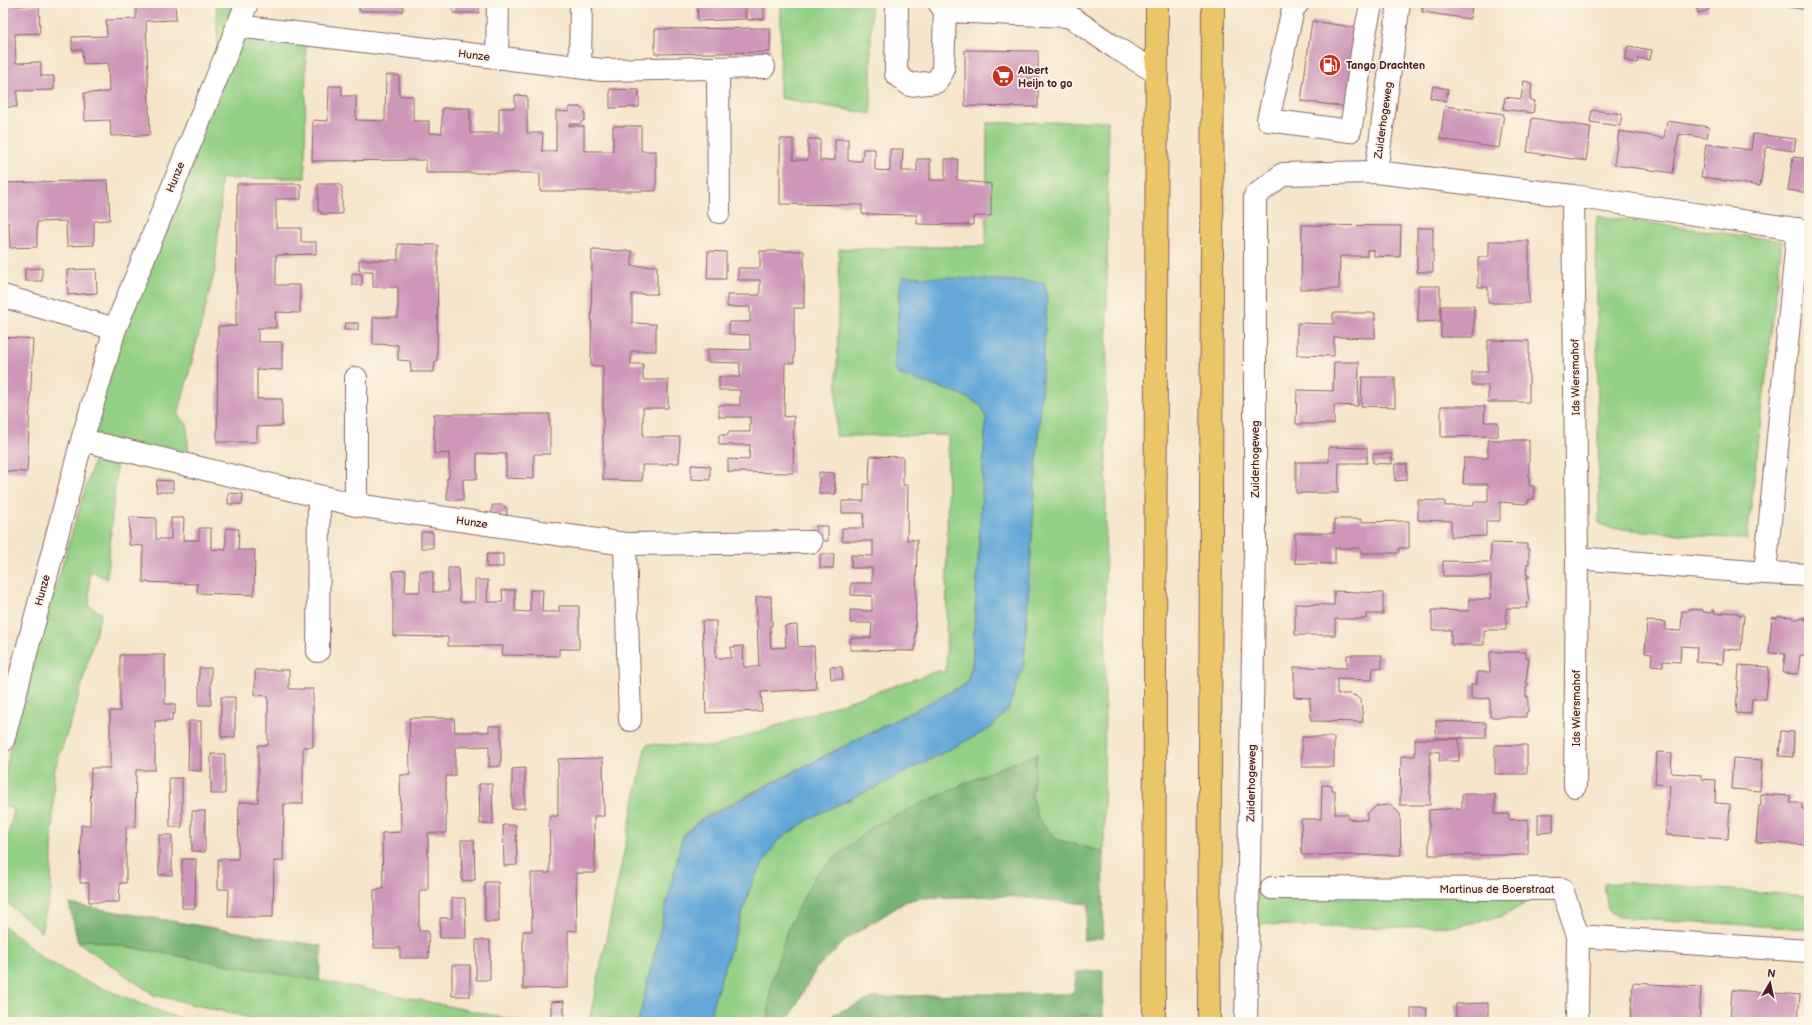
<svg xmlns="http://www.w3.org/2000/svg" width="1812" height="1025" viewBox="0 0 1812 1025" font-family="'Balsamiq Sans',sans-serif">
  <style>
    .green { fill: #93cf84; stroke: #6e7758 }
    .forest { fill: #76b272; stroke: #60684e }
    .water { fill: #62a7d8; stroke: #566382 }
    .building { fill: #ce97ba }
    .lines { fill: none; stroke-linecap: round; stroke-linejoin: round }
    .minor-casing { stroke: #866463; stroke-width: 24 }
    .major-casing { stroke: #866463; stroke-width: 24 }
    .minor { stroke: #fff; stroke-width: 22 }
    .major { stroke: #eac669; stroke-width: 22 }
    .labels { text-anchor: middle; stroke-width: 3.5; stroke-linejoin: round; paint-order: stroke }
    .street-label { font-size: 11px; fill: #4a1f2b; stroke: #fcf5e5 }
    .poi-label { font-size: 11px; font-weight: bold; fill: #4a1f2b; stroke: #fcf5e5; text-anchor: start }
  </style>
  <rect width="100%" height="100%" fill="#fcf5e5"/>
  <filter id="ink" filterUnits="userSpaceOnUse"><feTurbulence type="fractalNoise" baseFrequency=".025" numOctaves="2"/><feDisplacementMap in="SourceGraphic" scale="8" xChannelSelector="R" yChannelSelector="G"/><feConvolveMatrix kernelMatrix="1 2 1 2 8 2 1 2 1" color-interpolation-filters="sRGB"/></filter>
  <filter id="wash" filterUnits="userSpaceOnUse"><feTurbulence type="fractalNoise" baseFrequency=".012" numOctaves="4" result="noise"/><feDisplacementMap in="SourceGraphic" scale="16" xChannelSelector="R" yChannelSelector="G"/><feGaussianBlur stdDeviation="0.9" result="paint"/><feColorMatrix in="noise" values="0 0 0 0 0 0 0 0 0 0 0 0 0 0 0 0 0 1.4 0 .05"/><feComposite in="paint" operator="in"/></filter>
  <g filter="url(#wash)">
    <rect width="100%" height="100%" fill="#f5e5ca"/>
    <path class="green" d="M216 3H248L238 25 306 34 305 178 220 179 221 199 215 270 178 416 187 424 189 465 81 440 219 70Z
      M781 3H871V114L780 98Z
      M1108 121 1104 852 1058 840 1038 819 1032 796 1037 754 771 984 768 1022H710L712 1006 753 880 777 841 816 815 876 787 991 728 1024 664 1047 298 1044 282 898 374 960 394 981 405 986 418 972 666 966 684 702 818 683 835 638 1022H589L645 749 648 744 714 747 938 671 946 672 948 435 836 436 839 249 986 246 987 123Z
      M1597 216 1782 241 1747 540 1610 528 1599 523 1596 227Z
      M95 457 117 461 107 579 90 570 89 606 101 613 75 709 54 771 51 890 41 932 3 899V860L14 810 3 805V787L14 725Z
      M1630 882 1809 896V929L1619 917 1608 910 1604 884Z
      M1433 889 1535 892 1523 905 1501 917 1456 926 1342 928 1257 924V890Z
      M3 925 42 958 78 978 169 1015 197 1022H3Z
      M89 940 356 987 525 1022H266L154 995 78 942Z
      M1087 1015 1103 1016V1022H1064V1020Z"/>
    <path class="forest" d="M1037 754 1032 796 1038 819 1058 840 1104 852 1103 938 1083 940 1089 904 1007 896 920 898 907 901 848 938 816 969 787 1022H768L771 984 788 928 815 875 873 826 992 771Z
      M69 904 322 946 319 981 89 940 78 942Z
      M1103 970V1016L1087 1015 1064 1020V1022H827L834 1014 873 998 953 994H1073L1077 972Z"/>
    <path class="water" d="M904 276 1044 282 1047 298 1024 664 1008 710 991 728 876 787 816 815 777 841 753 880 712 1006 710 1022H638L683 836 701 820 966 684 972 666 986 418 981 405 960 394 898 374 894 369 900 283Z"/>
    <g id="blocks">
      <path class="building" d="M3 3H14V6L39 5 40 33 15 34 16 63 41 62V76H54V90L17 91V107H3Z
        M111 3H175L176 20 146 21 150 135 111 136 110 120 85 121 84 93 109 92 108 63 83 64 82 50H72V37L107 36 106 20 136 19V5L111 6Z
        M359 3H403V11H359Z
        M453 3H479V13H453Z
        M697 3H745V19L698 21Z
        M747 3H764V19L747 20Z
        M1353 3H1362V8L1352 6Z
        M1423 3H1457L1472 5 1470 19 1422 12Z
        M1695 3H1707L1709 10 1698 13Z
        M1786 3H1809V10L1787 7Z
        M1312 21 1359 28 1348 107 1301 101Z
        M770 28V52L655 54V29Z
        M1628 46 1652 50 1650 60 1638 58 1637 63 1625 60Z
        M965 50 1038 51V107L965 106Z
        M386 75H399V96H413V121H429V133H442V108H470V133H499V108H515V95L527 96V133H543L542 151H556V111L569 112V107H580L585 112V119L580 124H569V126H584V151H613V126H641V151H656V191H540V173H426V160L312 161 313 120 328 121 329 86H342V96H356V120L385 121Z
        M1524 81 1532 83 1530 100 1535 101 1533 113 1503 109 1505 97 1521 99Z
        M1433 86 1448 89 1446 101 1430 98Z
        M610 89 639 90V107L610 108Z
        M1445 106 1504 114 1499 148 1440 139Z
        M1592 110 1622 114 1620 126 1590 122Z
        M1532 118 1591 127 1586 161 1527 152Z
        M1667 121 1709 127 1707 138 1679 134 1673 173 1614 165 1619 131 1664 138Z
        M1753 134 1796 139 1794 151 1766 147 1760 186 1701 177 1706 144 1751 150Z
        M780 139H793V160H808V139H820V161L835 160V139H848V161H862L863 149H875V170L890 171V149H903L902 171H917V159H930V180H945V159H958L957 180 991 184V216H973V225L917 224V215L862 214V205L780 204Z
        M1793 157 1809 159V193L1788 190Z
        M108 180 110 220 94 221V245L67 246 66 221 37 222V247L10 248 9 223H3V183Z
        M237 184H301V199H276V228H301V242H316V254L276 255V285H300V313L275 312 276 328H258V342H282V370L257 369V399H282V426L257 427V442H217L218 326H236Z
        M318 184H338L342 187V214H321V211H318Z
        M1302 225 1401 226 1400 257 1374 256V250H1367V256H1340L1339 289H1301Z
        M1417 228H1433V272H1417Z
        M1489 241H1529V303H1488V287H1478V257H1489Z
        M398 244 438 245 437 361H435L434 372H411L410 361 398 360V345L373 344V317H398V287H373V271H359V260H398Z
        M592 250 632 251V266H657V294H632V323L656 324V351H631V364H643V380H668V408H643V437H680L679 463H667V465H642V481L603 480V366H591Z
        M708 251 726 252V279H707Z
        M760 251H804V308H794V363H785L784 417 794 416 793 473 728 472V459L749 460 750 445H719V435H728V432H750V417H719V405H740V390H719V377H740V363L707 362V349L750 350V335L729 334V322H750V307H727V295H760V280H738V268H760Z
        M42 268V281H25V269Z
        M96 269 97 293 68 295 67 270Z
        M352 273 362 274V285H352Z
        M1418 286H1440V321L1418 322Z
        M1441 306H1474V337H1441Z
        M1333 313H1375V338L1334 337V356L1297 355V323L1333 324Z
        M345 323H358V330H344Z
        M3 337 33 339 27 472 3 471Z
        M1488 340 1529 341V402H1488V385H1472V372H1488Z
        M1334 362H1359L1358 406 1334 405V424H1296L1297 390 1333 391Z
        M1362 377H1395V407L1361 406Z
        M1441 406H1485L1484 422H1498V436L1441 437Z
        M434 414H550V454H534V479L506 478V454L477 453V479H463V500H447V478H449V453L434 454Z
        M1488 440H1529V486H1534V499L1528 500 1529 502 1525 504 1500 502V521H1486V536L1451 537V521L1418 520V500L1445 501V506H1474V502H1488V484H1463L1464 458H1488Z
        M1329 447 1367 448V463H1339L1338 493H1296V462H1329Z
        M1373 454H1392V464L1373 463Z
        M870 456 903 457V485H908L907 540H917L915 651 850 650V638H871L872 623H850V610L872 611V596L851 595V583H872V568H851V555L873 556V541H842V528H863L864 513H842V501H864V484L869 485Z
        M1395 464H1407V480L1395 481Z
        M691 465 710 466V480L691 479Z
        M819 472 834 473 836 494H819Z
        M1808 473H1809V492H1806Z
        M157 480 173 481V492H156Z
        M228 493 243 494 242 504H228Z
        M492 505H502L507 508V515H492Z
        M130 517 156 518V539H171V518H184L183 540H199V528H211V549L226 550V528L239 529 238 550H255L254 595 197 593V584L143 582V546L129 545Z
        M1334 519H1361V522L1409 521V548H1399V553H1361L1360 548H1335V564L1295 563V533H1334Z
        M816 526H828V541H816Z
        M421 532H433V548H421Z
        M1491 543 1527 544V549H1529V564H1527L1526 575H1529V578L1526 577 1529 603H1526L1527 608H1506V630H1484V645H1451V630H1432V610L1469 611V599H1490L1491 576H1443V561L1491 562Z
        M487 554H503V567H486Z
        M820 554H834L833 568H820Z
        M448 568H458L460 602H475V580H488L487 602H503L502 590H515V611L530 612V590H543L542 612H559V606H579V649H559V656L502 655 503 646H448V637L393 636V571L406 570 405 592H420V571H433V592H448Z
        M1334 591 1383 593V614H1366V619H1335V635H1295V604L1334 605Z
        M771 596 772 626H770L771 648 786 647 785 626 797 625 798 647 814 646 816 689 761 692 762 711 706 713 702 621H716V658H731V647L743 646 744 667H759L756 597Z
        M1688 609 1703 610V612L1712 613V610L1715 611 1714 613 1723 614V612L1739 613V615H1744L1741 650 1724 649 1723 664 1696 662 1697 647 1681 646 1680 662 1663 661V666L1651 665 1652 654 1645 653 1647 621 1666 622 1665 630 1681 631 1682 611H1688Z
        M1778 616 1793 617V619H1802V617L1805 618 1804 620H1809V656L1800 655 1798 674 1783 673 1785 654 1769 653 1772 617 1777 618Z
        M1490 652H1526V658L1529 657 1526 683H1528V686H1526V697L1528 696V712H1526V717H1490V698L1471 699V684H1477V672H1490Z
        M120 655H165V704H175V714H172V721H155V770H136L135 827 126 826V883H120L119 902H89V883H80L81 825H90L91 768H110V711H120Z
        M1347 655H1382V668H1373L1372 680 1337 679V694H1350L1356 696 1361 701 1363 722 1311 721 1310 698 1294 697V667L1347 668Z
        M1739 665 1769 667 1766 699H1752L1751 714 1736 713Z
        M830 667H842L843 679H831Z
        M199 668H211V705H199Z
        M255 670H289V689H313V747H303V804H284L283 861H274L273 917H228L229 889H218V859H238L239 802H258V745H268V696L255 695Z
        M221 697H235V737H221Z
        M409 718H454L455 732H489V726H501V766L489 767V746L455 747V776H446V833H428V890H419V931H428L429 958H400V948H374V890L383 889 382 833 401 832 400 775H410Z
        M189 721H201V771L188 770Z
        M1436 721 1486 723V738H1436Z
        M1781 731 1794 732 1793 757 1779 756Z
        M1302 737H1334V767H1302Z
        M1415 739H1459V761H1439L1440 752 1430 751V805H1400L1401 756H1415Z
        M1495 745H1527V774H1495Z
        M1657 752 1672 753 1671 773 1701 775V779L1716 780 1715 803 1730 804 1728 839 1666 835 1670 785 1655 784Z
        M211 754H225V794H211Z
        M603 758 604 816H594L595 873H576L577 931 568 930V988L523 989V931H532L531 873H550L549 816H558V759Z
        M1733 758 1762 760 1760 791 1731 789Z
        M525 768V808L512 809V769Z
        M169 778H182V827H170Z
        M479 784H492L493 824H480Z
        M1322 785H1332V791L1335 790V814H1348V819L1367 820V814L1376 806 1391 805 1400 814 1401 855H1302L1301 819H1321Z
        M1462 794H1495V814H1509V820L1528 819V855H1429V810L1462 808Z
        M1761 794 1791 796 1790 803H1802V809H1809V845L1756 842 1759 806H1761Z
        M192 811H205V852L192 851Z
        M1538 814H1553V832L1538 833Z
        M503 825H516L517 865 504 866Z
        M159 835H172V875H159Z
        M461 840H474L475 880 462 881Z
        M182 859H196L195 908H182Z
        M485 882H498L499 922H485Z
        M452 898H465L466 938H440V918H452Z
        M476 940H490V980H476Z
        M452 965H470V996H452Z
        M1633 983 1701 987 1699 1022H1630Z
        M1732 990 1800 995 1798 1022H1730Z
        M564 1001V1018H551V1002Z
        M1488 1003V1022H1456V1004Z
        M1411 1008H1427L1426 1021H1411Z"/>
    </g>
  </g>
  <g filter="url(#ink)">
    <use href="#blocks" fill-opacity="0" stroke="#866463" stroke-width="1"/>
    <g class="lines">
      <g class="minor-casing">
        <path id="minor" d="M897 3 896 74 910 85 936 82 943 71 945 11
          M939 3 945 11 1069 16 1116 48 1156 72
          M1298 3 1293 9 1268 120 1350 131C1359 89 1360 44 1372 3
          M237 26 602 70 764 67
          M497 58 498 3
          M580 67 581 3
          M718 68 719 212
          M1376 172 1573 196 1809 231
          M1573 196 1577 558 1575 786
          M3 296 115 329
          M356 378V505
          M82 440 356 505 625 544 811 542
          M625 544 630 720
          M1577 558 1765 573 1809 575
          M1765 573 1798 229
          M318 651 319 496
          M3 741 82 440 115 329 247 3
          M1272 888 1562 889 1578 936 1809 951
          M1246 1022 1255 548V196L1283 174 1376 172 1399 3
          M1577 1022 1578 936"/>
      </g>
      <g class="major-casing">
        <path id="major" d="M1154 1022 1157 3
          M1209 1022 1213 3"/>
      </g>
      <use href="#minor" class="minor"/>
      <use href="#major" class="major"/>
    </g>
  </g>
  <defs>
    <g id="fuel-disc" transform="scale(1.15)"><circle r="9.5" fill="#c8321e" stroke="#fcf5e5"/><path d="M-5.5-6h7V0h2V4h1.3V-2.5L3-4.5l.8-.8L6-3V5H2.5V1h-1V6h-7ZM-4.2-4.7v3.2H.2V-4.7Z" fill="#fff"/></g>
    <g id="supermarket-disc" transform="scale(1.15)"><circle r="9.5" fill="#c8321e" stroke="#fcf5e5"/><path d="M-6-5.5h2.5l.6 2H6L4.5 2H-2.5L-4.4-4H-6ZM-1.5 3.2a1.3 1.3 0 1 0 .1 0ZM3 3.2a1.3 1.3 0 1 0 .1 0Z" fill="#fff"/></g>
  </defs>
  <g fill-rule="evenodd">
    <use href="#fuel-disc" x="1330" y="65"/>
    <use href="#supermarket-disc" x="1003" y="76"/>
  </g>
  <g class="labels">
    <g class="street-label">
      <text transform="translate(474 55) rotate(7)" y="4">Hunze</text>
      <text transform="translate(1383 120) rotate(-82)" y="4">Zuiderhogeweg</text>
      <text transform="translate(175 177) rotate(-68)" y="4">Hunze</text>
      <text transform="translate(1575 377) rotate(-91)" y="4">Ids Wiersmahof</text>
      <text transform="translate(1255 459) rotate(-90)" y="4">Zuiderhogeweg</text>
      <text transform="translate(472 522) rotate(8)" y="4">Hunze</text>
      <text transform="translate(42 590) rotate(-75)" y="4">Hunze</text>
      <text transform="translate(1576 708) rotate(-90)" y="4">Ids Wiersmahof</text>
      <text transform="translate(1251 783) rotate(-89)" y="4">Zuiderhogeweg</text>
      <text x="1497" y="893">Martinus de Boerstraat</text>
    </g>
    <g class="poi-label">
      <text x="1346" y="69">Tango Drachten</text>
      <text x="1018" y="74">Albert<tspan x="1018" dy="13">Heijn to go</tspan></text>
    </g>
  </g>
  <rect width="1812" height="1025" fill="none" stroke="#fcf5e5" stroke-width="16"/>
  <g transform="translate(1770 983) rotate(9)" stroke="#fcf5e5" stroke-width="3" paint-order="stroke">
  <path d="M0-3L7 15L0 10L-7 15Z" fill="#4a1f2b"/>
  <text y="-6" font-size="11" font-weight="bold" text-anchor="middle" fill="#4a1f2b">N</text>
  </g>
</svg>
